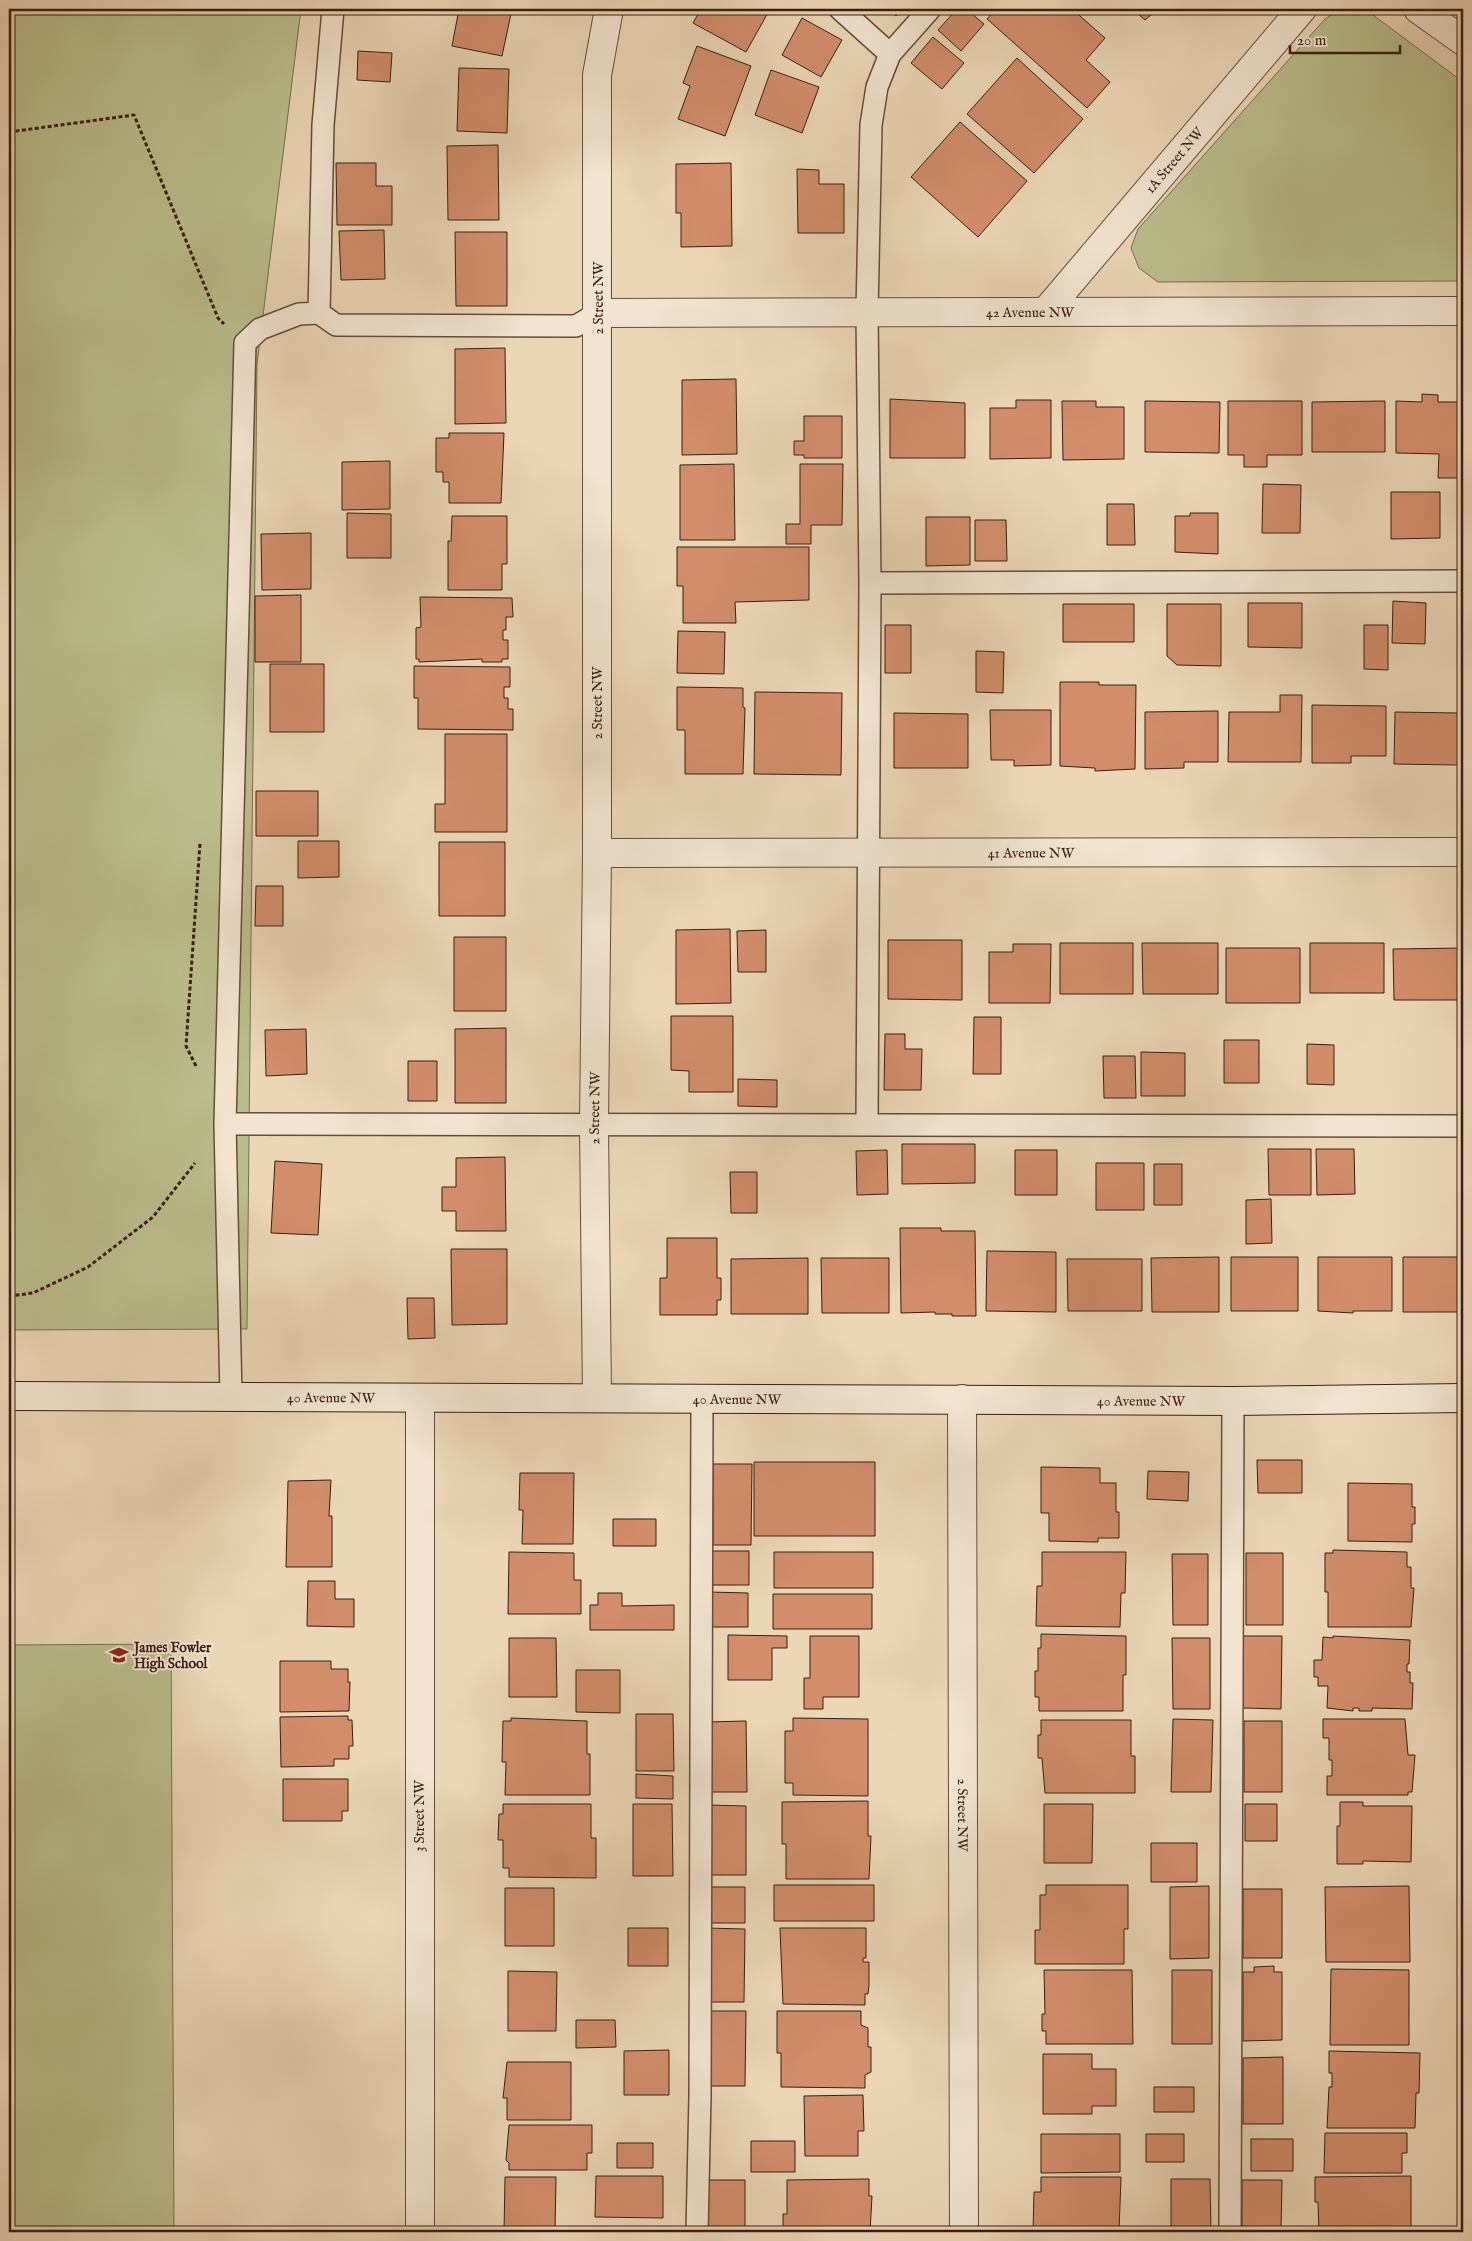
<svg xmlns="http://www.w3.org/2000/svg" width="1472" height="2241" viewBox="0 0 1472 2241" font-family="'IM FELL English',serif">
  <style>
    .green { fill: #bbbd8c; stroke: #7a6e50 }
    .building { fill: #d28d6b; stroke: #3a1e13 }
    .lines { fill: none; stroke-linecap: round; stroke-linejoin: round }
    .lane-casing { stroke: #664c3c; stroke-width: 24 }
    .street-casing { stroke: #664c3c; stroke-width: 30 }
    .secondary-casing { stroke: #3a1e13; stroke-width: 30 }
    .path { stroke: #3a1e13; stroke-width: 3; stroke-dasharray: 4 2.5; stroke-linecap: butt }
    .lane { stroke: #f2e4d0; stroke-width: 21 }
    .street { stroke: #f2e4d0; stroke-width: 28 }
    .secondary { stroke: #f2e4d0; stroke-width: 28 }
    .labels { text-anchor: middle; stroke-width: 4; stroke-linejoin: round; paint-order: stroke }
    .street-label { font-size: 14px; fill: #3a1e13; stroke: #f2e4d0 }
    .poi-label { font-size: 14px; font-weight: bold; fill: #3a1e13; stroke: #f2e4d0; text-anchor: start }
  </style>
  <rect width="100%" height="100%" fill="#ebd6b6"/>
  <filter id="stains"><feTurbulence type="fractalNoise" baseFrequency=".004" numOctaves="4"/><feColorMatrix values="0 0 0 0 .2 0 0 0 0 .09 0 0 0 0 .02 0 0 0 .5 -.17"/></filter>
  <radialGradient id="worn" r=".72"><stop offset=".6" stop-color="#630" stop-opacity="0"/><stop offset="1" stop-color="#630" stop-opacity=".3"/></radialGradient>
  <path class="green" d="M9 9H301L257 364 247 1329 9 1330Z
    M1341 9 1369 12 1463 82V281L1158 282 1139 268 1131 248 1138 229 1325 19Z
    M171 1644 174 2232H9V1645Z"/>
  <path class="building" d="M459 9H512L502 56 452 46Z
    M701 9H770L746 52 693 23Z
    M888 9H903L896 16Z
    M957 9H966L984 24 961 51 938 30Z
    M996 9H1072L1105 38 1086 60 1110 82 1087 108 987 19Z
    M1132 9H1158L1145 20Z
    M802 18 842 40 821 77 782 55Z
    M933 37 964 63 942 89 911 63Z
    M697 46 751 66 725 136 678 119 690 86 683 83Z
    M358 51 392 53 390 82 357 80Z
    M1017 58 1083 119 1034 173 967 114Z
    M459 68 509 69 507 133 457 131Z
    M771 70 819 87 802 133 755 115Z
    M960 122 1027 181 978 237 911 177Z
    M498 145 499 220H448L447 146Z
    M336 163H376V186H392V225H337Z
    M731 163 732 246 681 247V213H676V164Z
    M797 169 819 170V184H844V233H798Z
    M384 230 385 279 341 280 339 231Z
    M455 232H507V306H456Z
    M505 348 506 423 455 424V349Z
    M736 379 737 454 682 455V380Z
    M1422 394 1438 395V402H1463V478H1438L1439 454 1396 453V401L1422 402Z
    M890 399 965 403V458H890Z
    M1016 400H1051V458L990 459V408H1016Z
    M1062 401H1096V407H1124V459L1063 460Z
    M1145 401 1220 402 1219 453 1145 452Z
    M1228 401H1302V455H1267V467H1244V455H1228Z
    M1385 401V452H1312V402Z
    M804 416H842V458H804V455H794V441H804Z
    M449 433H504L501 503H449V482H443V472H436V438H449Z
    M390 461V509L342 510V462Z
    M734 464 735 540H680V465Z
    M800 464H843L842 525H811V544H786V524H800Z
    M1263 484 1301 485 1300 533H1262Z
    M1391 492H1440V538L1391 539Z
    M1107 504H1134L1135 545H1107Z
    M347 513 391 514V558H347Z
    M1190 513H1218V554L1175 552V516H1190Z
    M452 516H507V564H502V590H448V541H451Z
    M926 517H970V565L926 566Z
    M975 520H1006L1007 561H975Z
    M311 533V589L262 590 261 534Z
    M677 547H809V600L735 602 736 623H683V586H677Z
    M301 595V662H255V596Z
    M420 597 512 598 513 617H506V630H503V640H508V659H502V662H482V659L419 662V659H416V628L421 627Z
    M1393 601 1426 603 1425 644 1392 643Z
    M1248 603H1302V648L1248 647Z
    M1063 604H1134V642H1063Z
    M1167 604H1221V666L1177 665 1167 656Z
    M885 625H911V673H885Z
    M1364 625H1388V670L1364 669Z
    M678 631 725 632 724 674 677 673Z
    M976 651 1004 652 1003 693 976 692Z
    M270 664H324V732H270Z
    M414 666 510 667V687H504V698H508V709H513V730L418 729V698H414Z
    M1060 682H1099V685H1136L1135 769 1095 771V768L1060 766Z
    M677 687 743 688V707L745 708 743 774H685V730H677Z
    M755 692 842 693 841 775 754 774Z
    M1280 695H1302L1301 762H1228L1229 712H1280Z
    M1312 705 1386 706V756H1351V763H1312Z
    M990 710H1051V765L1014 766V760H991Z
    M1215 711H1218V762H1184V768L1145 769V712Z
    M1395 712 1459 713 1458 765 1394 764Z
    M894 713 968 714V768H894Z
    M445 734H507V832H435V804H445Z
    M256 791H318V836H256Z
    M298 841H339V877L298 878Z
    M439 842H505V916H439Z
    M256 886H283V926H255Z
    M730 929 731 1003 676 1004V930Z
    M766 930V972H738L737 931Z
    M454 937H506V1011H454Z
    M888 940H962V1000L888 999Z
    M1060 943H1133V994H1060Z
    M1142 943H1218V994H1143Z
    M1310 943H1384V993H1310Z
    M1013 944H1051L1050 1003H989V952H1013Z
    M1226 948H1300V1003H1226Z
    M1463 948V1000H1394L1393 949Z
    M671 1016H733V1092H689V1071L671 1070Z
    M974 1017H1001V1074H973Z
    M506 1028V1103H455V1029Z
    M306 1029 307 1074 266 1076 265 1030Z
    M885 1034H905V1049H922L921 1090H884Z
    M1224 1040H1259V1083H1224Z
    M1307 1044 1334 1045V1085L1307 1084Z
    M1141 1052 1185 1053V1096H1141Z
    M1103 1056H1135L1136 1098H1104Z
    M408 1061H437V1101H408Z
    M738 1079 777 1080V1107L738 1106Z
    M902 1144H975V1183L902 1184Z
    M1268 1149H1311V1195H1269Z
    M1316 1149H1354L1355 1194 1317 1195Z
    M887 1150 888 1194 857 1195 856 1151Z
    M1015 1150H1057V1195H1015Z
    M505 1157 506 1231H456V1211H442V1187H456V1158Z
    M275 1161 322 1164 318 1235 271 1233Z
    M1096 1163H1144V1210H1096Z
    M1154 1164H1182V1205H1154Z
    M730 1172H757V1213H731Z
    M1271 1199 1272 1243 1246 1244V1200Z
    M900 1228H941V1231H975L976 1316H952V1314H935V1312L901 1313Z
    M667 1238H717V1278H721V1300H717V1315H660V1278H667Z
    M451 1249H507V1324L452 1325Z
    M987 1251 1056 1252V1312L986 1311Z
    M1219 1257V1312H1152L1151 1258Z
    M1231 1257H1298V1311H1231Z
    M1318 1257H1392V1311H1353V1313L1318 1311Z
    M1403 1257H1463V1312H1403Z
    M808 1258V1314H731V1259Z
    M821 1258H889V1313H822Z
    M1067 1259H1142V1311H1068Z
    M407 1298H434L435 1338 408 1339Z
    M1257 1460H1302V1493H1258Z
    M754 1462H875V1536H754Z
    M713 1464H752L751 1545H713Z
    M1041 1467 1100 1468V1483H1116V1512H1119V1538H1098V1542L1049 1541V1513H1041Z
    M1148 1471 1189 1472 1188 1501 1147 1499Z
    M520 1473H574L573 1544H522L523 1510H519Z
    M331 1480 329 1516H332V1567H286L288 1481Z
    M1348 1483 1412 1484V1507H1415V1524H1412V1542L1348 1541Z
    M613 1519H656V1546H613Z
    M1333 1550 1407 1552V1567H1411V1588H1414L1411 1627H1328V1592H1325V1553H1333Z
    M710 1551H749V1585H710Z
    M509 1552 574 1553V1580H581V1614H508Z
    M774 1552H873V1588H774Z
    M1042 1552H1126L1125 1593H1121L1120 1627 1036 1626 1037 1586H1042Z
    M1246 1553H1283V1625H1246Z
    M1172 1554H1208V1625H1173Z
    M308 1581H335V1599H354V1627L307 1626Z
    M709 1592 748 1593V1627H709Z
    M598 1593H622V1606L674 1605V1630H590V1605H598Z
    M773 1594H872V1629H773Z
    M1041 1634 1126 1636V1675H1123V1711H1039V1697H1035V1671H1038V1648H1041Z
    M728 1635 787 1636V1648H772V1680H728Z
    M810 1636H859V1697H823V1709H804V1678H810Z
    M1243 1636H1282L1281 1709 1243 1708Z
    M1333 1636 1410 1640 1409 1664H1407V1672H1410V1683H1413L1412 1709 1372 1708V1711H1359V1708H1353V1711L1327 1708 1328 1686H1318V1677H1314V1660H1322L1323 1637 1333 1638Z
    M509 1638H556L557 1697H509Z
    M1172 1638H1210V1709H1173Z
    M280 1661H331V1669H348V1682H350L349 1711 280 1712Z
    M576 1670H620V1713L576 1712Z
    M636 1714H673L674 1771H636Z
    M348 1716V1720H352L353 1746H349V1759H334V1766L281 1767 280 1717Z
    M511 1718 587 1721V1754H590V1795H505L506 1762H502L503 1721H511Z
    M793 1718 868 1719V1796L793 1795V1783H785V1731H793Z
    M1173 1719 1213 1720 1211 1792H1171Z
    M1323 1719H1405L1408 1755H1415L1412 1792H1408V1795H1327V1776H1332V1760H1329V1738H1323Z
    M1041 1720H1131V1756H1135V1793H1045L1042 1758H1038V1735H1041Z
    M746 1721 747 1792H707V1722Z
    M1244 1721H1282V1792H1244Z
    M636 1774 673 1776V1799L636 1798Z
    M283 1779H348V1811H342V1821H283Z
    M868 1801V1836H871L869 1879H786V1844H782V1802Z
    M1340 1802H1363V1806H1412L1411 1862 1363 1861V1864H1337V1826H1340Z
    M503 1804H591V1838H596V1878L509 1877V1868H503V1840H498L499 1814H503Z
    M633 1804H672L673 1876H633Z
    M1044 1804H1093L1092 1863H1044Z
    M1245 1804H1277V1841H1245Z
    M707 1805 746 1806V1875H707Z
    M1151 1843H1197V1882H1151Z
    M774 1885H874V1921H774Z
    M1046 1885H1128V1929H1124V1964H1035V1930H1040V1895H1046Z
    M1209 1886V1958L1170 1959V1887Z
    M1409 1886 1410 1962H1326L1325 1887Z
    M708 1887H745V1923H708Z
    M505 1888H554V1946H505Z
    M1243 1889H1282V1958H1243Z
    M628 1928H668V1966H628Z
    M705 1928 745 1929 744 2002H705Z
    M780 1928H866V1958H863V1962H869V1985L868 1994H865V2005L783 2004Z
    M1274 1966V1972H1282V2040L1243 2041V1972H1254V1967Z
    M1331 1969 1409 1970V2045H1330Z
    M1044 1970H1132L1133 2044H1046V2031H1042V2014H1045Z
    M1172 1970H1212V2044H1172Z
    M508 1971 557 1972 556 2031H508Z
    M704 2011H746L745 2086H704Z
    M777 2011H861V2025L868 2028V2047H871V2072L865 2075V2088L781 2087V2053H777Z
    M576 2020H615L616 2047 576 2048Z
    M669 2050V2095H624V2051Z
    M1329 2051 1420 2053 1419 2093H1416L1415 2128H1327L1329 2087H1332V2073H1329Z
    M1043 2054H1092V2069H1116V2106H1092V2114H1043Z
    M1283 2057V2124H1243V2058Z
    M507 2062H571V2120H507V2098H503Z
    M1154 2087H1194V2112H1154Z
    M863 2095 864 2131H858V2156H805L804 2096Z
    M509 2125H592V2153H587V2170H509V2163L506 2160Z
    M1325 2133H1407V2153H1402V2173H1324Z
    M1041 2134H1120V2172L1041 2173Z
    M1146 2134H1184V2162H1146Z
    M1251 2139H1293V2171H1251Z
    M751 2141H795V2172H751Z
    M617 2143H653V2168H617Z
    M596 2176H663V2218L595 2217Z
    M1411 2176V2232H1319L1318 2202H1315V2177Z
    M505 2177H556L555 2232H504Z
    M1041 2177H1121L1119 2232H1033L1034 2192H1041Z
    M869 2179V2196H872L870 2232H783V2214H787V2180Z
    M1171 2179H1210L1211 2232H1171Z
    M707 2180H745V2232H707Z
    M1242 2180H1282L1281 2232H1242Z"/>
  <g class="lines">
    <g class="lane-casing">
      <path id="lane" d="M840 9 890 54
        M319 313 323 125 333 9
        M870 583 1463 581
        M225 1124 1463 1126
        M867 1125 870 583 867 312 871 125 877 87 890 54 930 9
        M231 1397 225 1124 245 343 260 329 299 314 319 313 336 325 576 326 598 313
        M697 2232 700 2095 702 1399
        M1230 2232 1233 1401"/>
    </g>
    <g class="street-casing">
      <g id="street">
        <path d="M1418 9 1463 41"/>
        <path id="s1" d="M1046 311 1302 9"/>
        <path id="s2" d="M598 313 1463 311"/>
        <path id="s3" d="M597 853 1463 852"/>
        <path id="s4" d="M597 1398 594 1125 597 853V75L609 9"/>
        <path d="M420 1399V2232"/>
        <path id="s5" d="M962 1399 964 2232"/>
      </g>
    </g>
    <g class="secondary-casing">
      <g id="secondary">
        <path id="s6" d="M9 1396 1233 1401 1463 1398"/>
      </g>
    </g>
    <path class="path" d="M9 132 134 115 218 318 224 324
      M196 1066 186 1046 200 843
      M9 1296 33 1293 88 1267 153 1217 195 1163"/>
    <use href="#lane" class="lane"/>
    <use href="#street" class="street"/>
    <use href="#secondary" class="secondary"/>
  </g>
  <defs>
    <g id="school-bare" transform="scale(1.5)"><path d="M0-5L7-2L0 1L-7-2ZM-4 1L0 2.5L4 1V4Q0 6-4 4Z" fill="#8f2418" stroke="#f2e4d0" stroke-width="2.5" paint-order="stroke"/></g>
  </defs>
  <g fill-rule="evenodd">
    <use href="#school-bare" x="119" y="1655"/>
  </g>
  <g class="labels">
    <g class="street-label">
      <text dy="5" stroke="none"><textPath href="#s1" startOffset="198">1A Street NW</textPath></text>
      <text transform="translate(598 298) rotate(-90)" y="5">2 Street NW</text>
      <text dy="5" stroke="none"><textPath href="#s2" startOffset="432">42 Avenue NW</textPath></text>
      <text transform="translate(597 703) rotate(-90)" y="5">2 Street NW</text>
      <text dy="5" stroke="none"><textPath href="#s3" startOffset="434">41 Avenue NW</textPath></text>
      <text dy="5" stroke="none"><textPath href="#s4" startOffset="290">2 Street NW</textPath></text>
      <text dy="5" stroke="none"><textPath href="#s6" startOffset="322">40 Avenue NW</textPath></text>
      <text dy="5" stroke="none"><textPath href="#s6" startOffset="728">40 Avenue NW</textPath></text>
      <text dy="5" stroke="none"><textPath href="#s6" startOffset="1132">40 Avenue NW</textPath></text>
      <text transform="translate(419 1816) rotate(-90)" y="5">3 Street NW</text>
      <text dy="5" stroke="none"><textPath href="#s5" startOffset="416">2 Street NW</textPath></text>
    </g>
    <g class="poi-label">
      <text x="134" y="1652">James Fowler<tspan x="134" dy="16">High School</tspan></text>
    </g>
  </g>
  <rect width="1472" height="2241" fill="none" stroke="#ebd6b6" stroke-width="30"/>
  <rect x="10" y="10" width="1452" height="2221" fill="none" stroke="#3a1e13" stroke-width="2.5"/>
  <rect x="15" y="15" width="1442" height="2211" fill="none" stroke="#3a1e13"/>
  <path d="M1290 45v8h110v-8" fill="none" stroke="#3a1e13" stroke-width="2.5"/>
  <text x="1297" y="45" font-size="15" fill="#3a1e13" stroke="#f2e4d0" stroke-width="4" paint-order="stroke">20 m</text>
  <rect width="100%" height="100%" filter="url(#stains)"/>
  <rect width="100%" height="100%" fill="url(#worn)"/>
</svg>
